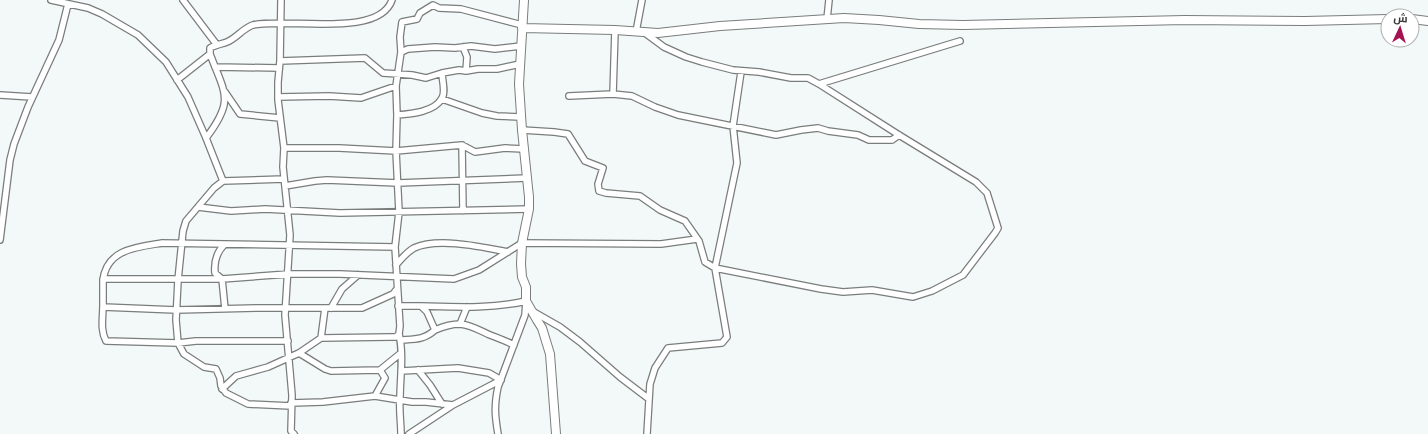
<svg xmlns="http://www.w3.org/2000/svg" width="1428" height="434" viewBox="0 0 1428 434" font-family="'Sofia Sans Condensed',Cairo,sans-serif">
  <style>
    .lines { fill: none; stroke-linecap: round; stroke-linejoin: round }
    .minor-casing { stroke: #797d7c; stroke-width: 8 }
    .secondary-casing { stroke: #797d7c; stroke-width: 10 }
    .minor { stroke: #fff; stroke-width: 5.5 }
    .secondary { stroke: #fff; stroke-width: 8 }
  </style>
  <rect width="100%" height="100%" fill="#f3f9f8"/>
  <g class="lines">
    <g class="minor-casing">
      <path id="minor" d="M51 0 88 8 102 14 138 35 166 62 188 97 206 138 223 181
        M183 0 217 45
        M281 0 280 61 278 82V100L284 148 283 167 290 235 285 315 292 395 291 431 294 434
        M827 19 829 0
        M636 32 642 0
        M645 33 664 47 686 57 702 62 733 70 759 72 791 78H808L819 84 960 41
        M463 47 467 57 466 71
        M401 52 408 49 435 47 455 48 471 46 495 49 521 46
        M280 61 365 58 383 73 412 75 426 78 442 73 459 70 466 71 478 69H497L520 64
        M215 67 279 68
        M177 80 210 54V48C215 45 222 44 227 42 237 38 243 28 253 25 285 17 379 39 392 0
        M225 92 240 114 280 118
        M613 94 632 96 655 107 678 115 776 135 801 130 818 128 828 131 858 135 869 140H892L899 135
        M0 95 32 97
        M569 96 613 94 615 30
        M278 97 329 96 361 98 396 86
        M442 99 482 113 497 116 521 117
        M397 115C411 114 435 112 442 98 446 92 442 80 442 73
        M522 130 554 132 568 134 585 161 603 168 598 184 599 191 606 193 640 196 660 210 685 221 699 241 705 262 715 268 821 289 843 292 872 290 913 297 932 291 963 275 995 233 998 228 987 193 976 182 899 135 819 84
        M206 138C235 100 225 94 210 54
        M462 145 463 211
        M284 148H339L396 151 462 145 475 152 505 148 524 149
        M284 179 223 181 214 188 186 221 183 231 178 280 176 320 178 343 184 354 204 367 216 369 220 378 221 386 226 393 248 404 291 406
        M285 186 315 181 327 180 398 183 527 178
        M198 207 231 211 265 209 340 213 529 209
        M0 240 10 160 14 144 28 107 59 40 68 4
        M224 245C216 253 214 262 215 273L222 279 225 309
        M396 265C401 259 407 252 414 248 438 237 482 247 508 252
        M103 279H222L288 274H340L454 279 479 270 522 243 661 244 697 239
        M398 306H421L427 312 435 330C442 327 452 324 460 324 471 325 481 331 490 335 498 338 506 341 514 345
        M421 306C456 307 492 309 526 301L525 315 498 387C494 406 495 416 498 434
        M103 307 176 310 257 308H325
        M331 308 342 289 358 275
        M532 311 560 327 580 342 620 377 649 399
        M460 324 467 307
        M399 334C404 355 400 378 400 399 399 411 401 423 401 434
        M321 338 390 337H396L399 334 400 326 395 247 399 212 396 151 397 115 396 86 401 52 400 37 402 22 417 19 420 13 433 5 439 8 461 9 522 25
        M400 340C415 339 424 340 435 330
        M288 341H196L178 343 106 341C100 330 103 318 103 305 103 297 103 289 103 281 106 249 137 247 162 243L395 247
        M299 353 325 369 331 371 380 370 401 353
        M418 370 430 385 442 404
        M401 371 458 368 489 373 501 380
        M222 389 236 376 268 367 299 353 321 338 325 308H362L393 294 397 289
        M375 396 412 402H426L453 405 501 380
        M291 403 323 402 375 396 385 378 380 370
        M409 434 453 405
        M647 434 650 384 655 368 668 348 722 343 727 337 715 268 737 163 733 126 741 72"/>
    </g>
    <g class="secondary-casing">
      <path id="secondary" d="M524 0 519 84 522 130 529 197V209L522 243 521 264 522 277 526 287V301L537 320 542 328 550 354 556 434
        M1412 19 1428 21
        M522 28 615 30 658 33 720 26 844 18 879 20 919 24 963 25 1185 20 1305 21 1388 19"/>
    </g>
    <use href="#minor" class="minor"/>
    <use href="#secondary" class="secondary"/>
  </g>
  <g transform="translate(1400 28) rotate(4)"><circle r="19" fill="#ffffff" stroke="#aeafaf"/>
  <path d="M0-3L7 15L0 10L-7 15Z" fill="#a51252"/>
  <text y="-6" font-size="11" font-weight="bold" text-anchor="middle" fill="#353736">ش</text>
  </g>
</svg>
